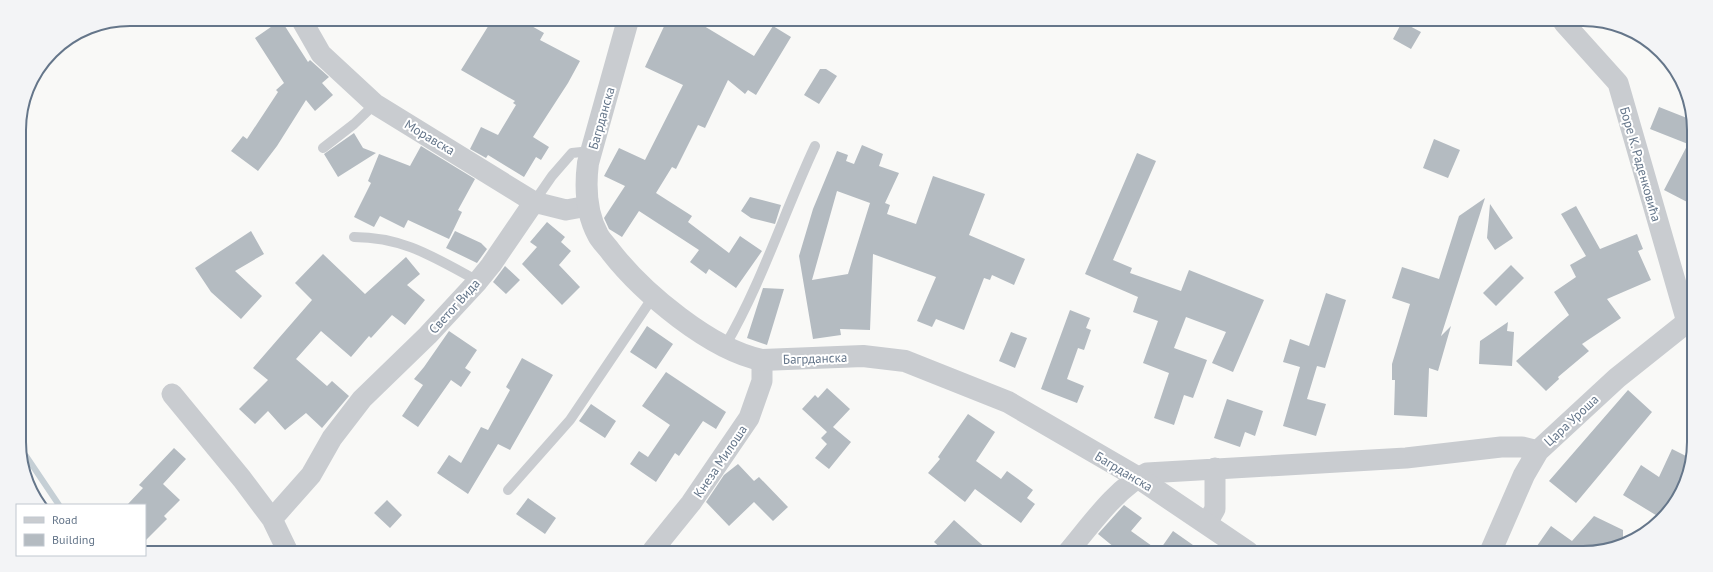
<svg xmlns="http://www.w3.org/2000/svg" width="1713" height="572" viewBox="0 0 1713 572" font-family="'PT Sans',sans-serif">
  <style>
    .lines { fill: none; stroke-linecap: round; stroke-linejoin: round }
    .stream { stroke: #c5cfd5; stroke-width: 6 }
    .building { fill: #b4bbc1; fill-rule: evenodd }
    .service { stroke: #c9ccd0; stroke-width: 10 }
    .minor { stroke: #c9ccd0; stroke-width: 21 }
    .tertiary { stroke: #c9ccd0; stroke-width: 22 }
    .labels { text-anchor: middle; stroke-width: 4; stroke-linejoin: round; paint-order: stroke }
    .street-label { font-size: 13px; fill: #65768a; stroke: #fff }
    .rim { fill: none; stroke: #65768a; stroke-width: 2 }
  </style>
  <rect width="100%" height="100%" fill="#f9f9f7"/>
  <g class="lines">
    <path class="stream" d="M21 456H26L59 505"/>
  </g>
  <path class="building" d="M281 20 308 62 310 60 329 77 322 83 333 95 315 111 306 100 277 146 258 171 231 151 243 136 247 139 278 92 276 90 284 83 255 38Z
    M492 20H521L544 33 540 40 580 61 568 83 533 137 549 147 541 160 536 157 524 177 488 155 486 158 470 149 481 127 498 135 516 105 513 103 515 101 461 70Z
    M667 20H694L754 56 773 26 791 37 756 95 748 90 745 94 728 80 705 128 698 125 676 169 672 167 656 193 692 216 688 222 729 253 740 236 762 251 736 288 709 269 706 274 690 262 699 250 639 211 622 237 609 229 604 218 625 186 604 176 619 148 645 160 683 85 645 67Z
    M1402 22 1421 32 1411 49 1393 39Z
    M820 69H826L837 76 819 104 804 95Z
    M1659 107 1692 120 1691 204 1664 190 1688 144 1650 129Z
    M354 133 363 148 376 153 338 177 324 154Z
    M1434 139 1460 150 1448 178 1423 168Z
    M862 145 883 154 879 166 899 173 885 203 890 205 887 214 916 224 933 176 985 194 969 235 1025 259 1014 285 992 275 990 280 984 278 964 330 936 319 932 327 917 321 936 277 873 254 870 330 840 329 841 335 813 339 799 256 813 209 837 151 848 155 846 161 854 164ZM837 191 870 203 848 274 812 280Z
    M421 146 475 179 458 210 462 212 449 239 408 220 404 228 380 216 374 227 354 217 371 183 368 181 379 154 410 166Z
    M1137 153 1156 161 1113 260 1132 268 1130 273 1181 291 1189 270 1264 300 1233 372 1212 363 1226 332 1186 317 1174 348 1207 360 1193 398 1184 395 1174 425 1154 418 1169 373 1143 363 1158 321 1133 312 1138 297 1085 274Z
    M750 197 781 205 775 224 751 218 741 211Z
    M1485 198 1441 336 1451 326 1438 371 1429 368 1427 417 1394 415 1395 380H1392V364L1410 304 1392 298 1402 267 1439 279 1459 216Z
    M1490 204 1513 238 1495 250 1487 238Z
    M1576 206 1600 249 1637 234 1643 249 1638 251 1651 280 1607 299 1621 318 1582 344 1589 351 1558 377 1559 379 1546 391 1516 361 1569 315 1554 292 1576 277 1570 265 1586 256 1561 214Z
    M547 222 565 237 561 242 571 251 559 265 580 287 562 305 522 264 537 247 530 242Z
    M251 231 264 254 235 271 262 296 241 319 211 292 195 268Z
    M455 231 481 243 487 249 477 263 446 248Z
    M323 254 365 294 406 257 420 274 407 285 425 300 405 325 392 315 371 338 369 336 351 357 321 331 296 359 327 386 332 381 349 396 322 428 306 413 285 430 268 411 255 424 239 409 268 380 253 368 312 300 295 283Z
    M1511 265 1524 278 1496 306 1483 293Z
    M505 266 520 280 506 294 493 282Z
    M763 288 784 289 767 345 747 338Z
    M1326 293 1346 300 1325 368 1317 366 1307 399 1326 404 1316 436 1283 426 1300 367 1283 362 1290 339 1309 346Z
    M1070 310 1090 318 1086 328 1091 330 1084 350 1078 348 1067 379 1084 386 1077 403 1041 389Z
    M1508 322 1507 331 1514 332 1512 366 1479 364 1480 341Z
    M647 326 673 344 656 369 630 352Z
    M449 331 477 350 465 368 471 372 461 387 451 380 418 427 402 416 423 385 414 379 424 367Z
    M1011 332 1027 338 1015 368 999 361Z
    M522 358 553 375 510 450 498 444 468 494 437 473 449 455 461 463 481 427 488 430 510 390 506 387Z
    M666 372 726 412 716 429 703 421 679 456 675 453 656 482 630 464 639 451 648 457 670 425 642 406Z
    M827 388 850 409 833 427 851 442 829 469 815 458 827 444 821 438 827 432 802 409 815 395 818 398Z
    M1628 390 1652 412 1576 503 1549 481Z
    M1227 399 1263 411 1255 436 1245 432 1240 447 1214 438Z
    M591 404 616 421 605 438 579 421Z
    M968 414 995 432 976 461 1001 479 1007 471 1033 490 1027 498 1035 504 1021 523 975 489 965 502 928 473 940 459 938 457Z
    M174 448 186 459 163 484 180 500 164 516 167 519 145 541V505H127L143 488 139 485Z
    M1672 449 1690 458V471L1685 483 1681 481 1659 517 1623 495 1641 465 1659 477Z
    M738 464 754 481 759 477 788 507 773 521 754 502 729 526 706 502 724 475Z
    M528 498 556 518 545 534 516 514Z
    M387 500 402 515 390 528 374 513Z
    M1124 505 1142 518 1131 531 1159 551 1173 531 1203 552H1120L1098 534Z
    M1594 516 1623 530V540L1590 553H1532L1551 526 1572 541Z
    M954 520 989 551H944L934 542Z"/>
  <g class="lines">
    <path class="service" d="M323 148 354 124 375 104
      M534 202 552 176 572 153 591 151
      M354 237C404 237 435 258 478 281
      M725 346C762 283 784 212 815 146
      M508 490 570 420 653 297"/>
    <path class="minor" d="M301 19 321 54 375 104 534 202 566 210 588 206
      M1564 23 1618 83 1687 322
      M172 394 242 479 272 519 287 550
      M272 519 311 475 332 438 362 399 428 335 478 281 491 265 534 202
      M1207 523 1215 509V468
      M653 550 691 503 749 418 762 381V360
      M1068 552C1090 526 1116 488 1147 473L1406 458 1501 447H1522L1538 451"/>
    <path class="tertiary" d="M628 20 588 163C585 187 586 213 598 235 601 241 607 246 611 252 643 293 711 350 762 360L863 356 905 361 1008 402 1137 477 1248 552
      M1490 553 1524 475 1538 451 1617 378 1691 319"/>
  </g>
  <g class="labels">
    <g class="street-label">
      <text transform="translate(601 118) rotate(-74)" y="5">Багрданска</text>
      <text transform="translate(430 137) rotate(31)" y="5">Моравска</text>
      <text transform="translate(1641 164) rotate(74)" y="5">Боре К. Раденковића</text>
      <text transform="translate(454 306) rotate(-48)" y="5">Светог Вида</text>
      <text transform="translate(815 358) rotate(-2)" y="5">Багрданска</text>
      <text transform="translate(1571 420) rotate(-43)" y="5">Цара Уроша</text>
      <text transform="translate(720 461) rotate(-56)" y="5">Кнеза Милоша</text>
      <text transform="translate(1124 471) rotate(31)" y="5">Багрданска</text>
    </g>
  </g>
  <path d="M0 0H1713V572H0ZM130 26H1583A104 104 0 0 1 1687 130V442A104 104 0 0 1 1583 546H130A104 104 0 0 1 26 442V130A104 104 0 0 1 130 26Z" fill="#f3f4f6" fill-rule="evenodd"/>
  <path class="rim" d="M130 26H1583A104 104 0 0 1 1687 130V442A104 104 0 0 1 1583 546H130A104 104 0 0 1 26 442V130A104 104 0 0 1 130 26Z"/>
  <rect x="16" y="504" width="130" height="52" fill="#ffffff" stroke="#c1c8d0"/>
  <rect x="24" y="517" width="20" height="6" fill="#c9ccd0" stroke="#c1c8d0"/>
  <text x="52" y="524" font-size="12" fill="#65768a">Road</text>
  <rect x="24" y="534" width="20" height="12" fill="#b4bbc1" stroke="#c1c8d0"/>
  <text x="52" y="544" font-size="12" fill="#65768a">Building</text>
</svg>
